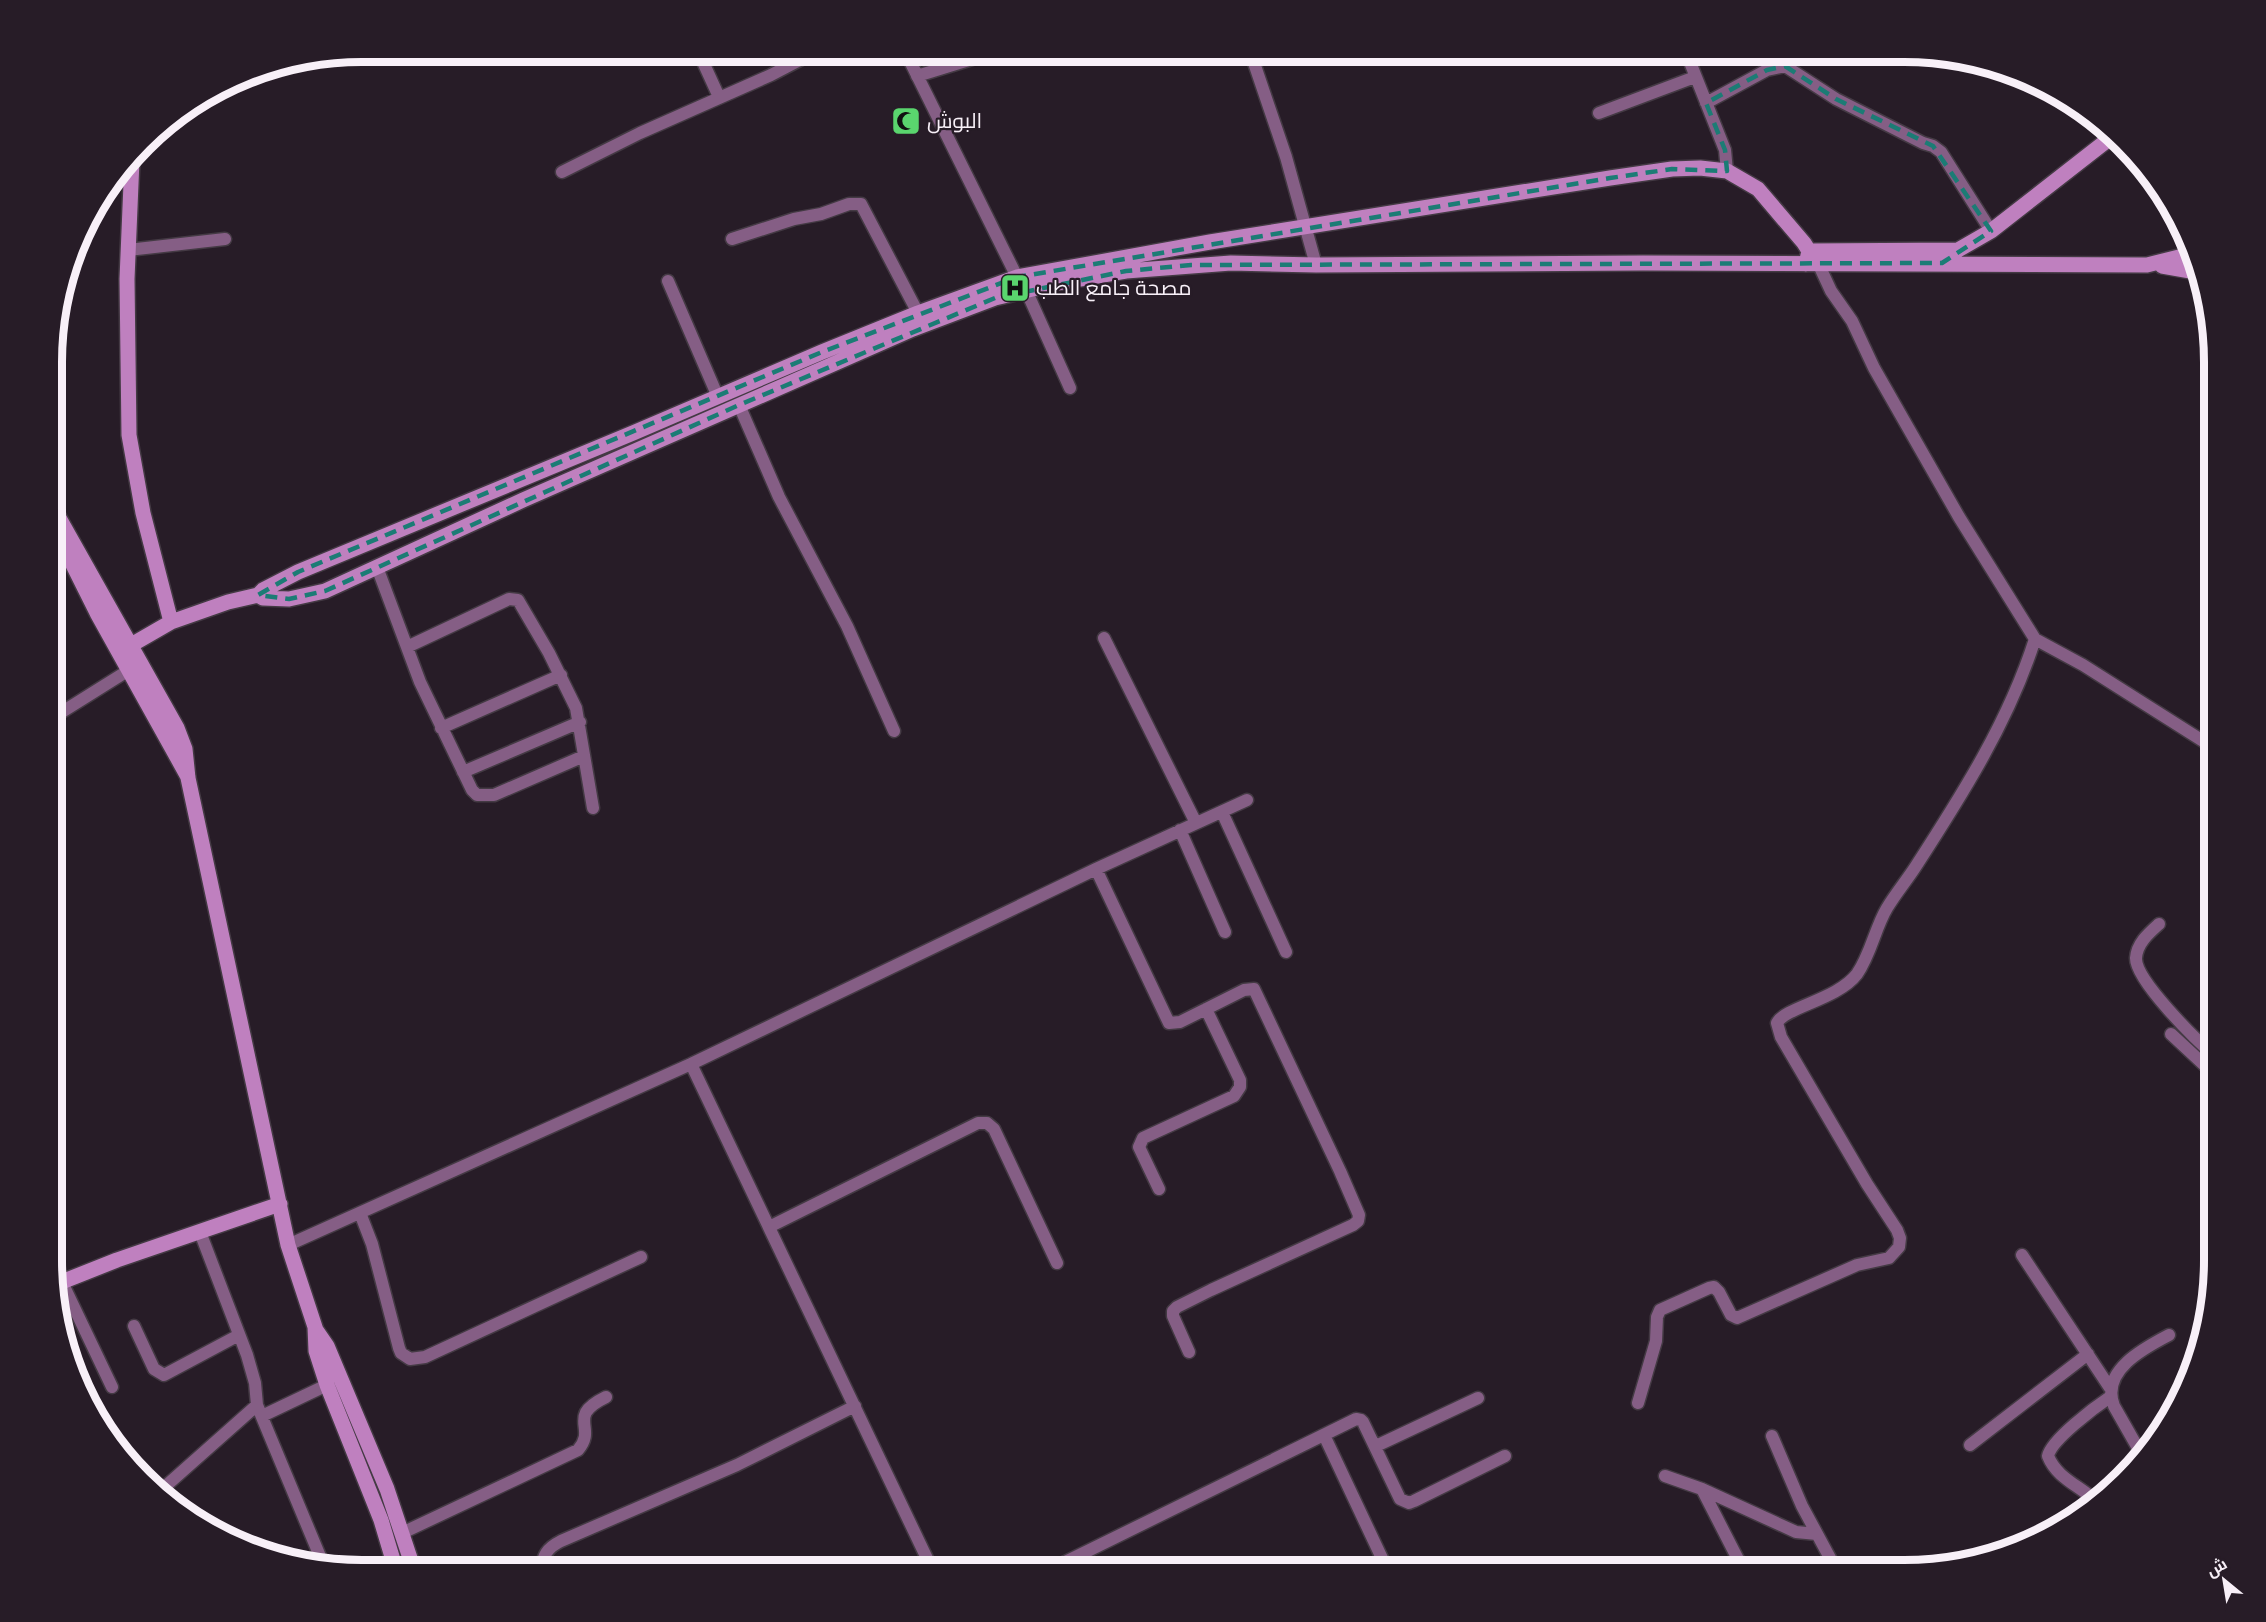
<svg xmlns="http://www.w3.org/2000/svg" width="2266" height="1622" viewBox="0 0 2266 1622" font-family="Figtree,Cairo,sans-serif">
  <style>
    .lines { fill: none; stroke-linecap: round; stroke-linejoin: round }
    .street-casing { stroke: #443a44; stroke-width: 15 }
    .secondary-casing { stroke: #443a44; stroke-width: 18 }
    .street { stroke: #855e85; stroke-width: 12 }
    .secondary { stroke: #bf80bf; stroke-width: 15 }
    .marked { fill: none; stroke: #1b7c75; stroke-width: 4.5; stroke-dasharray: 12 8; stroke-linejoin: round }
    .labels { text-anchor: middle; stroke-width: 4.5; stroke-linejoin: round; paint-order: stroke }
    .poi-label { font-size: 21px; fill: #f8f0f8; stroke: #271c27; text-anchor: start }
    .rim { fill: none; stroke: #f8f0f8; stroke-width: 8 }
  </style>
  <rect width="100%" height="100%" fill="#271c27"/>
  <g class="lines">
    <g class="street-casing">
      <path id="street" d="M698 51 719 97
        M905 51 1017 277
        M1250 51 1286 157 1316 265
        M1686 52 1725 150 1727 171
        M917 76 998 51
        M1706 103 1767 70 1785 66 1836 99 1923 143 1933 146 1941 152 1991 231
        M1599 113 1695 77
        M562 172 640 133 771 75 817 51
        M732 239 794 219 821 214 849 204H861L918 313
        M128 250 225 239
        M1818 263 1831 291 1852 321 1874 368 1959 517 2035 639 2083 665 2214 748
        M668 281 718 397
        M1026 290 1070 388
        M739 405 779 497 847 626 894 731
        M377 567 420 682 472 790 477 795H494L584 756
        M1104 638 1196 823
        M407 647 509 599 518 600 549 653 576 708 593 808
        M54 717 129 670
        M441 728 561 675
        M463 772 580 722
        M1222 812 1286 952
        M1180 830 1225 932
        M1096 869 1169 1023 1180 1022 1244 990 1254 989 1340 1171 1359 1215 1358 1221 1353 1225 1211 1290 1177 1307 1173 1311V1316L1189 1352
        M2159 924C2149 933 2137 943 2136 958 2135 980 2197 1041 2214 1055
        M2171 1034 2214 1074
        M691 1064 933 1571
        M1159 1189 1139 1147 1143 1138 1234 1096 1240 1087V1080L1206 1009
        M360 1213 372 1244 399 1348 401 1353 410 1359 425 1357 641 1257
        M769 1227 978 1123H987L994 1129 1057 1263
        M200 1232 247 1355 255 1383 257 1405
        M288 1245 691 1064 1096 869 1247 800
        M2022 1255 2110 1388
        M62 1282 112 1387
        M134 1326 154 1369 164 1375 239 1335
        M1638 1403 1656 1341 1657 1317 1660 1310 1709 1288 1714 1287 1719 1292 1731 1315 1737 1318 1857 1265 1889 1258 1899 1247 1900 1238 1897 1230 1867 1184 1781 1037 1777 1023C1785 1007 1837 1000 1857 974 1871 954 1875 928 1887 908 1896 893 1907 880 1916 866 1962 795 2009 721 2035 639
        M262 1416 327 1385
        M1324 1435 1388 1571
        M1772 1436 1802 1506 1837 1571
        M1970 1445 2088 1354
        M1376 1446 1478 1398
        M2143 1457 2114 1406C2100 1371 2144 1348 2169 1335
        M1665 1476 1702 1489 1796 1532 1817 1534
        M1702 1489 1744 1571
        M159 1492 257 1405 324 1566
        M2098 1503C2081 1486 2057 1479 2048 1456 2051 1440 2095 1407 2110 1397
        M402 1533 578 1450C598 1427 565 1417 606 1397
        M541 1570C543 1555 547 1548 561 1541L737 1465 855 1406
        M1047 1571 1356 1419 1361 1420 1363 1422 1400 1499 1409 1503 1414 1501 1505 1456"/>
    </g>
    <g class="secondary-casing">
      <path id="secondary" d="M132 160 127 279 129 435 143 513 171 622
        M1809 251 1958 250
        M1942 263 1958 250 1991 231 2114 135
        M2162 266 2196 272
        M54 509 177 728 185 749 188 778 288 1245 316 1330 327 1346 387 1489 414 1570
        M60 539 97 613 188 777
        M258 595 263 598 289 599 325 591 523 500 913 329 995 298 1057 283 1126 271 1231 263 1316 265 1643 263 2147 265 2191 254
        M119 652 171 622 228 602 258 595 263 590 298 572 633 433 822 352 918 313 1017 277 1210 242 1610 178 1672 169 1700 168 1727 171 1758 189 1804 243 1809 251 1806 264
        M54 1285 117 1260 280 1204
        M315 1327 316 1351 327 1385 381 1520 396 1570"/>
    </g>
    <use href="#street" class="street"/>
    <use href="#secondary" class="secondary"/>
  </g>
  <path class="marked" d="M1785 66 1836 99 1933 146 1991 231 1942 263 1191 265 1126 271 995 298 739 405 325 591 289 599 258 595 298 572 822 352 1017 277 1610 178 1672 169 1727 171 1725 150 1706 103 1767 70Z"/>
  <defs>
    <g id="mosque-square" transform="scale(1.5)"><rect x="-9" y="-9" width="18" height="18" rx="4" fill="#5ad56e" stroke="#271c27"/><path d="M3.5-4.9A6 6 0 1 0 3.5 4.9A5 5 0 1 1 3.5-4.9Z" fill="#111"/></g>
    <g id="hospital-square" transform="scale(1.5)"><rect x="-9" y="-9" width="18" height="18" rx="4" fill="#5ad56e" stroke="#271c27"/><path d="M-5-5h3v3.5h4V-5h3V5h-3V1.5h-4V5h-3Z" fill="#111"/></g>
  </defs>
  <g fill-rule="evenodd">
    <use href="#mosque-square" x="906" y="121"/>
    <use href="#hospital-square" x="1015" y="288"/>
  </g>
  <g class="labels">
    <g class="poi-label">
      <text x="927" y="128">البوش</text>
      <text x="1036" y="295">مصحة جامع الطب</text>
    </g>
  </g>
  <path d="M0 0H2266V1622H0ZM362 62H1904A300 300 0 0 1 2204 362V1260A300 300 0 0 1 1904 1560H362A300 300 0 0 1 62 1260V362A300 300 0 0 1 362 62Z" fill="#271c27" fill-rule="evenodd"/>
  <path class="rim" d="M362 62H1904A300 300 0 0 1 2204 362V1260A300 300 0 0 1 1904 1560H362A300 300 0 0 1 62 1260V362A300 300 0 0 1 362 62Z"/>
  <g transform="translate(2224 1580) rotate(330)" stroke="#271c27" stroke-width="4.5" paint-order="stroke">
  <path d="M0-4.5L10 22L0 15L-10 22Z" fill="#f8f0f8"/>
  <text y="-9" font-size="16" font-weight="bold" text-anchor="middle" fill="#f8f0f8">ش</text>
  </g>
</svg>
